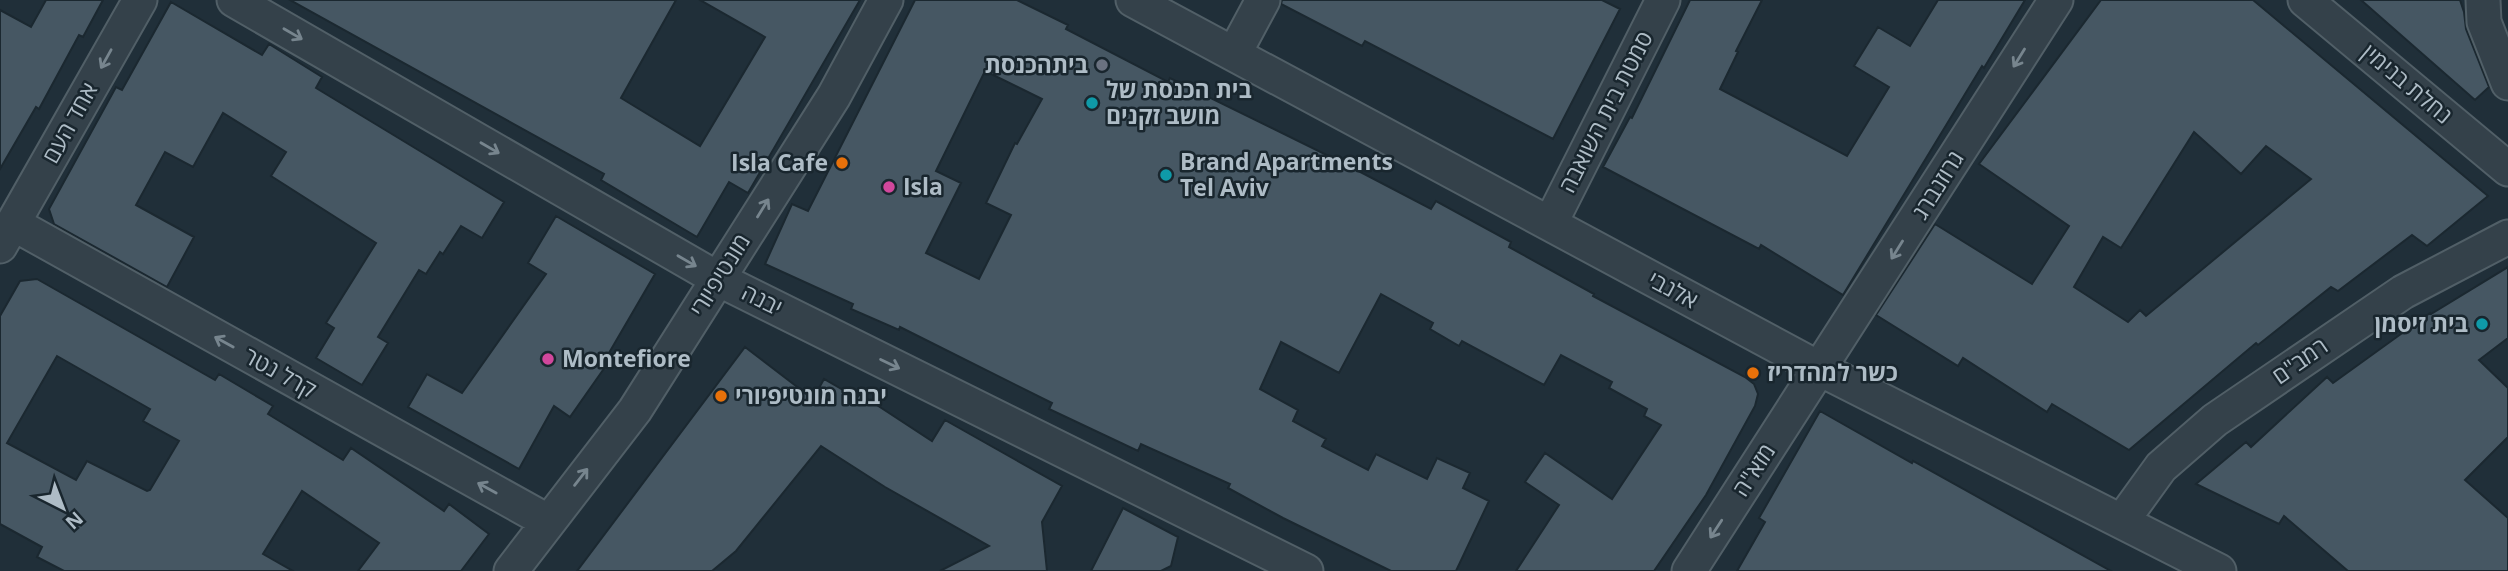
<svg xmlns="http://www.w3.org/2000/svg" width="2508" height="571" viewBox="0 0 2508 571" font-family="'Open Sans','Noto Sans Hebrew',sans-serif">
  <style>
    .building { fill: #465763; stroke: #1b2830; stroke-width: 2; fill-rule: evenodd }
    .lines { fill: none; stroke-linecap: round; stroke-linejoin: round }
    .minor-casing { stroke: #515f67; stroke-width: 37 }
    .minor { stroke: #34414a; stroke-width: 33 }
    .oneway { stroke: #77858e }
    .worship-dot { fill: #6b7280; stroke: #19262e; stroke-width: 2.5 }
    .culture-dot { fill: #0f9aa8; stroke: #19262e; stroke-width: 2.5 }
    .food-dot { fill: #e8710a; stroke: #19262e; stroke-width: 2.5 }
    .hotel-dot { fill: #d1479c; stroke: #19262e; stroke-width: 2.5 }
    .labels { text-anchor: middle; stroke-width: 5; stroke-linejoin: round; paint-order: stroke }
    .poi-label { font-size: 23px; font-weight: bold; fill: #aebcc6; stroke: #19262e; text-anchor: start }
    .street-label { font-size: 23px; fill: #aebcc6; stroke: #19262e }
  </style>
  <rect width="100%" height="100%" fill="#202f39"/>
  <path class="building" d="M46 0H103L83 37 79 35 39 109 36 107 0 169V10L31 27Z
    M290 0H676L621 98 700 146 765 37 700 0H860L748 193 729 182 697 237 601 180 604 174Z
    M915 0H1017L1068 25 1066 29 1168 82 1170 78 1347 165 1431 209 1436 201 1511 242 1509 247 1594 294 1593 296 1745 377 1754 384 1758 394 1755 406 1706 495 1654 571H1516L1559 505 1525 482 1545 453 1612 499 1661 425 1644 416 1647 409 1609 388 1612 382 1561 355 1544 385 1462 341 1459 346 1430 329 1433 323 1381 294 1339 373 1281 342 1260 389 1298 410 1293 421 1326 439 1322 446 1368 470 1376 454 1427 479 1437 458 1470 473 1463 488 1489 501 1456 571H1391L1283 518 1228 488 1230 484 1141 444 1138 451 1049 409 1052 403 900 327 899 330 851 309 853 304 765 264 792 204 808 211ZM985 71 1042 99 1017 144 1015 143 986 203 1011 215 979 279 926 253 961 183 936 171Z
    M1282 0H1602L1620 9 1553 139 1365 41 1362 46 1281 4Z
    M1690 0H1762L1736 51 1738 52 1720 89 1847 156 1889 87 1854 66 1878 27 1910 46 1938 0H2025L1984 68 1982 66 1843 295 1761 245 1759 249 1603 167 1630 117 1632 118Z
    M2101 0H2253L2488 196 2427 246 2412 235 2338 291 2331 287 2258 345 2256 343 2129 450 2052 404 2047 412 1963 358 1958 366 1876 315 1935 224 2032 284 2069 226 1979 164ZM2194 132 2241 174 2266 146 2311 179 2146 316 2140 310 2128 322 2074 287 2103 237 2121 248Z
    M2361 0H2460L2464 12 2466 29 2489 87 2475 100Z
    M171 2 262 55 269 44 322 77 316 88 504 202 482 238 461 226 443 254 440 252 426 274 419 270 378 337 388 343 362 385 316 358 334 328 326 323 376 243 271 176 286 152 223 113 193 167 165 152 136 205 194 237 167 287 54 224 49 209 116 87 122 90Z
    M556 216 655 274 606 358 610 360 570 417 554 406 519 469 408 407 427 374 462 393 546 274 528 263Z
    M2508 267V338L2479 360 2508 388V437L2465 480 2508 518V571H2348L2284 516 2279 524 2196 484 2246 442 2251 447 2327 377 2333 383 2430 313 2431 314Z
    M37 279 215 380 219 374 273 406 268 414 343 460 351 448 444 511 449 504 489 534 461 571H358L379 543 302 491 263 554 293 571H64L37 557 42 547 0 524V316L20 281ZM57 356 150 409 143 421 179 441 150 490 147 491 87 461 76 480 7 443Z
    M745 347 813 399 824 379 857 398 860 394 932 441 945 420 1062 486 1042 522 1047 571H940L989 546 885 487 821 446 736 551 712 571H577Z
    M1820 411 1912 463 1913 461 2111 571H1737L1765 522 1759 518Z
    M1123 508 1178 537 1171 566 1161 571H1091Z"/>
  <g class="lines">
    <g class="minor-casing">
      <path id="minor" d="M234 0 718 279 1306 571
        M1133 0 1820 369 2219 571
        M2305 0 2508 169
        M2483 0 2484 22 2508 83
        M1234 54 1263 0
        M14 224 547 521
        M1550 224 1663 0
        M0 246 140 0
        M2122 521 2161 467 2215 420 2403 292 2508 237
        M511 571 635 410 834 96 886 0
        M1689 571 2056 0"/>
    </g>
    <use href="#minor" class="minor"/>
  </g>
  <defs><path id="oneway-shaft" d="M-6 0H5M1.5-3L5.5 0L1.5 3" fill="none" stroke-width="1.6" stroke-linecap="round" stroke-linejoin="round" transform="scale(1.75)"/></defs>
  <g class="oneway">
    <use href="#oneway-shaft" transform="translate(293 34) rotate(30)"/>
    <use href="#oneway-shaft" transform="translate(2019 58) rotate(122)"/>
    <use href="#oneway-shaft" transform="translate(106 59) rotate(119)"/>
    <use href="#oneway-shaft" transform="translate(490 148) rotate(30)"/>
    <use href="#oneway-shaft" transform="translate(763 208) rotate(-58)"/>
    <use href="#oneway-shaft" transform="translate(1897 250) rotate(122)"/>
    <use href="#oneway-shaft" transform="translate(687 261) rotate(30)"/>
    <use href="#oneway-shaft" transform="translate(224 342) rotate(-151)"/>
    <use href="#oneway-shaft" transform="translate(890 364) rotate(26)"/>
    <use href="#oneway-shaft" transform="translate(581 477) rotate(-52)"/>
    <use href="#oneway-shaft" transform="translate(487 488) rotate(-151)"/>
    <use href="#oneway-shaft" transform="translate(1716 529) rotate(123)"/>
  </g>
  <circle class="worship-dot" cx="1102" cy="65" r="7"/>
  <g class="culture-dot">
    <circle cx="1092" cy="103" r="7"/>
    <circle cx="1166" cy="175" r="7"/>
    <circle cx="2482" cy="324" r="7"/>
  </g>
  <g class="food-dot">
    <circle cx="842" cy="163" r="7"/>
    <circle cx="1753" cy="373" r="7"/>
    <circle cx="721" cy="396" r="7"/>
  </g>
  <g class="hotel-dot">
    <circle cx="889" cy="187" r="7"/>
    <circle cx="548" cy="359" r="7"/>
  </g>
  <g class="labels">
    <g class="poi-label">
      <text x="1088" y="73" text-anchor="end">ביתהכנסת</text>
      <text x="1106" y="98">בית הכנסת של<tspan x="1106" dy="26">מושב זקנים</tspan></text>
      <text x="1180" y="170">Brand Apartments<tspan x="1180" dy="26">Tel Aviv</tspan></text>
      <text x="828" y="171" text-anchor="end">Isla Cafe</text>
      <text x="903" y="195">Isla</text>
      <text x="2468" y="332" text-anchor="end">בית זיסמן</text>
      <text x="562" y="367">Montefiore</text>
      <text x="1767" y="381">כשר למהדריז</text>
      <text x="735" y="404">יבנה מונטיפיורי</text>
    </g>
    <g class="street-label">
      <text transform="translate(2407 84) rotate(40)" y="8">נחלת בנימין</text>
      <text transform="translate(1606 112) rotate(-63)" y="8">סמטת בית השואבה</text>
      <text transform="translate(70 123) rotate(-61)" y="8">אחד העם</text>
      <text transform="translate(1938 185) rotate(-58)" y="8">גרוזנברג</text>
      <text transform="translate(720 275) rotate(-58)" y="8">מונטיפיורי</text>
      <text transform="translate(1673 290) rotate(28)" y="8">אלנבי</text>
      <text transform="translate(762 300) rotate(26)" y="8">יבנה</text>
      <text transform="translate(2300 361) rotate(-35)" y="8">רמב"ם</text>
      <text transform="translate(280 373) rotate(29)" y="8">קרל נטר</text>
      <text transform="translate(1754 470) rotate(-57)" y="8">מזא"ה</text>
    </g>
  </g>
  <g transform="translate(63 508) rotate(138)" stroke="#19262e" stroke-width="5" paint-order="stroke">
  <path d="M0-5L12 26L0 18L-12 26Z" fill="#aebcc6"/>
  <text y="-10" font-size="19" font-weight="bold" text-anchor="middle" fill="#aebcc6">N</text>
  </g>
</svg>
